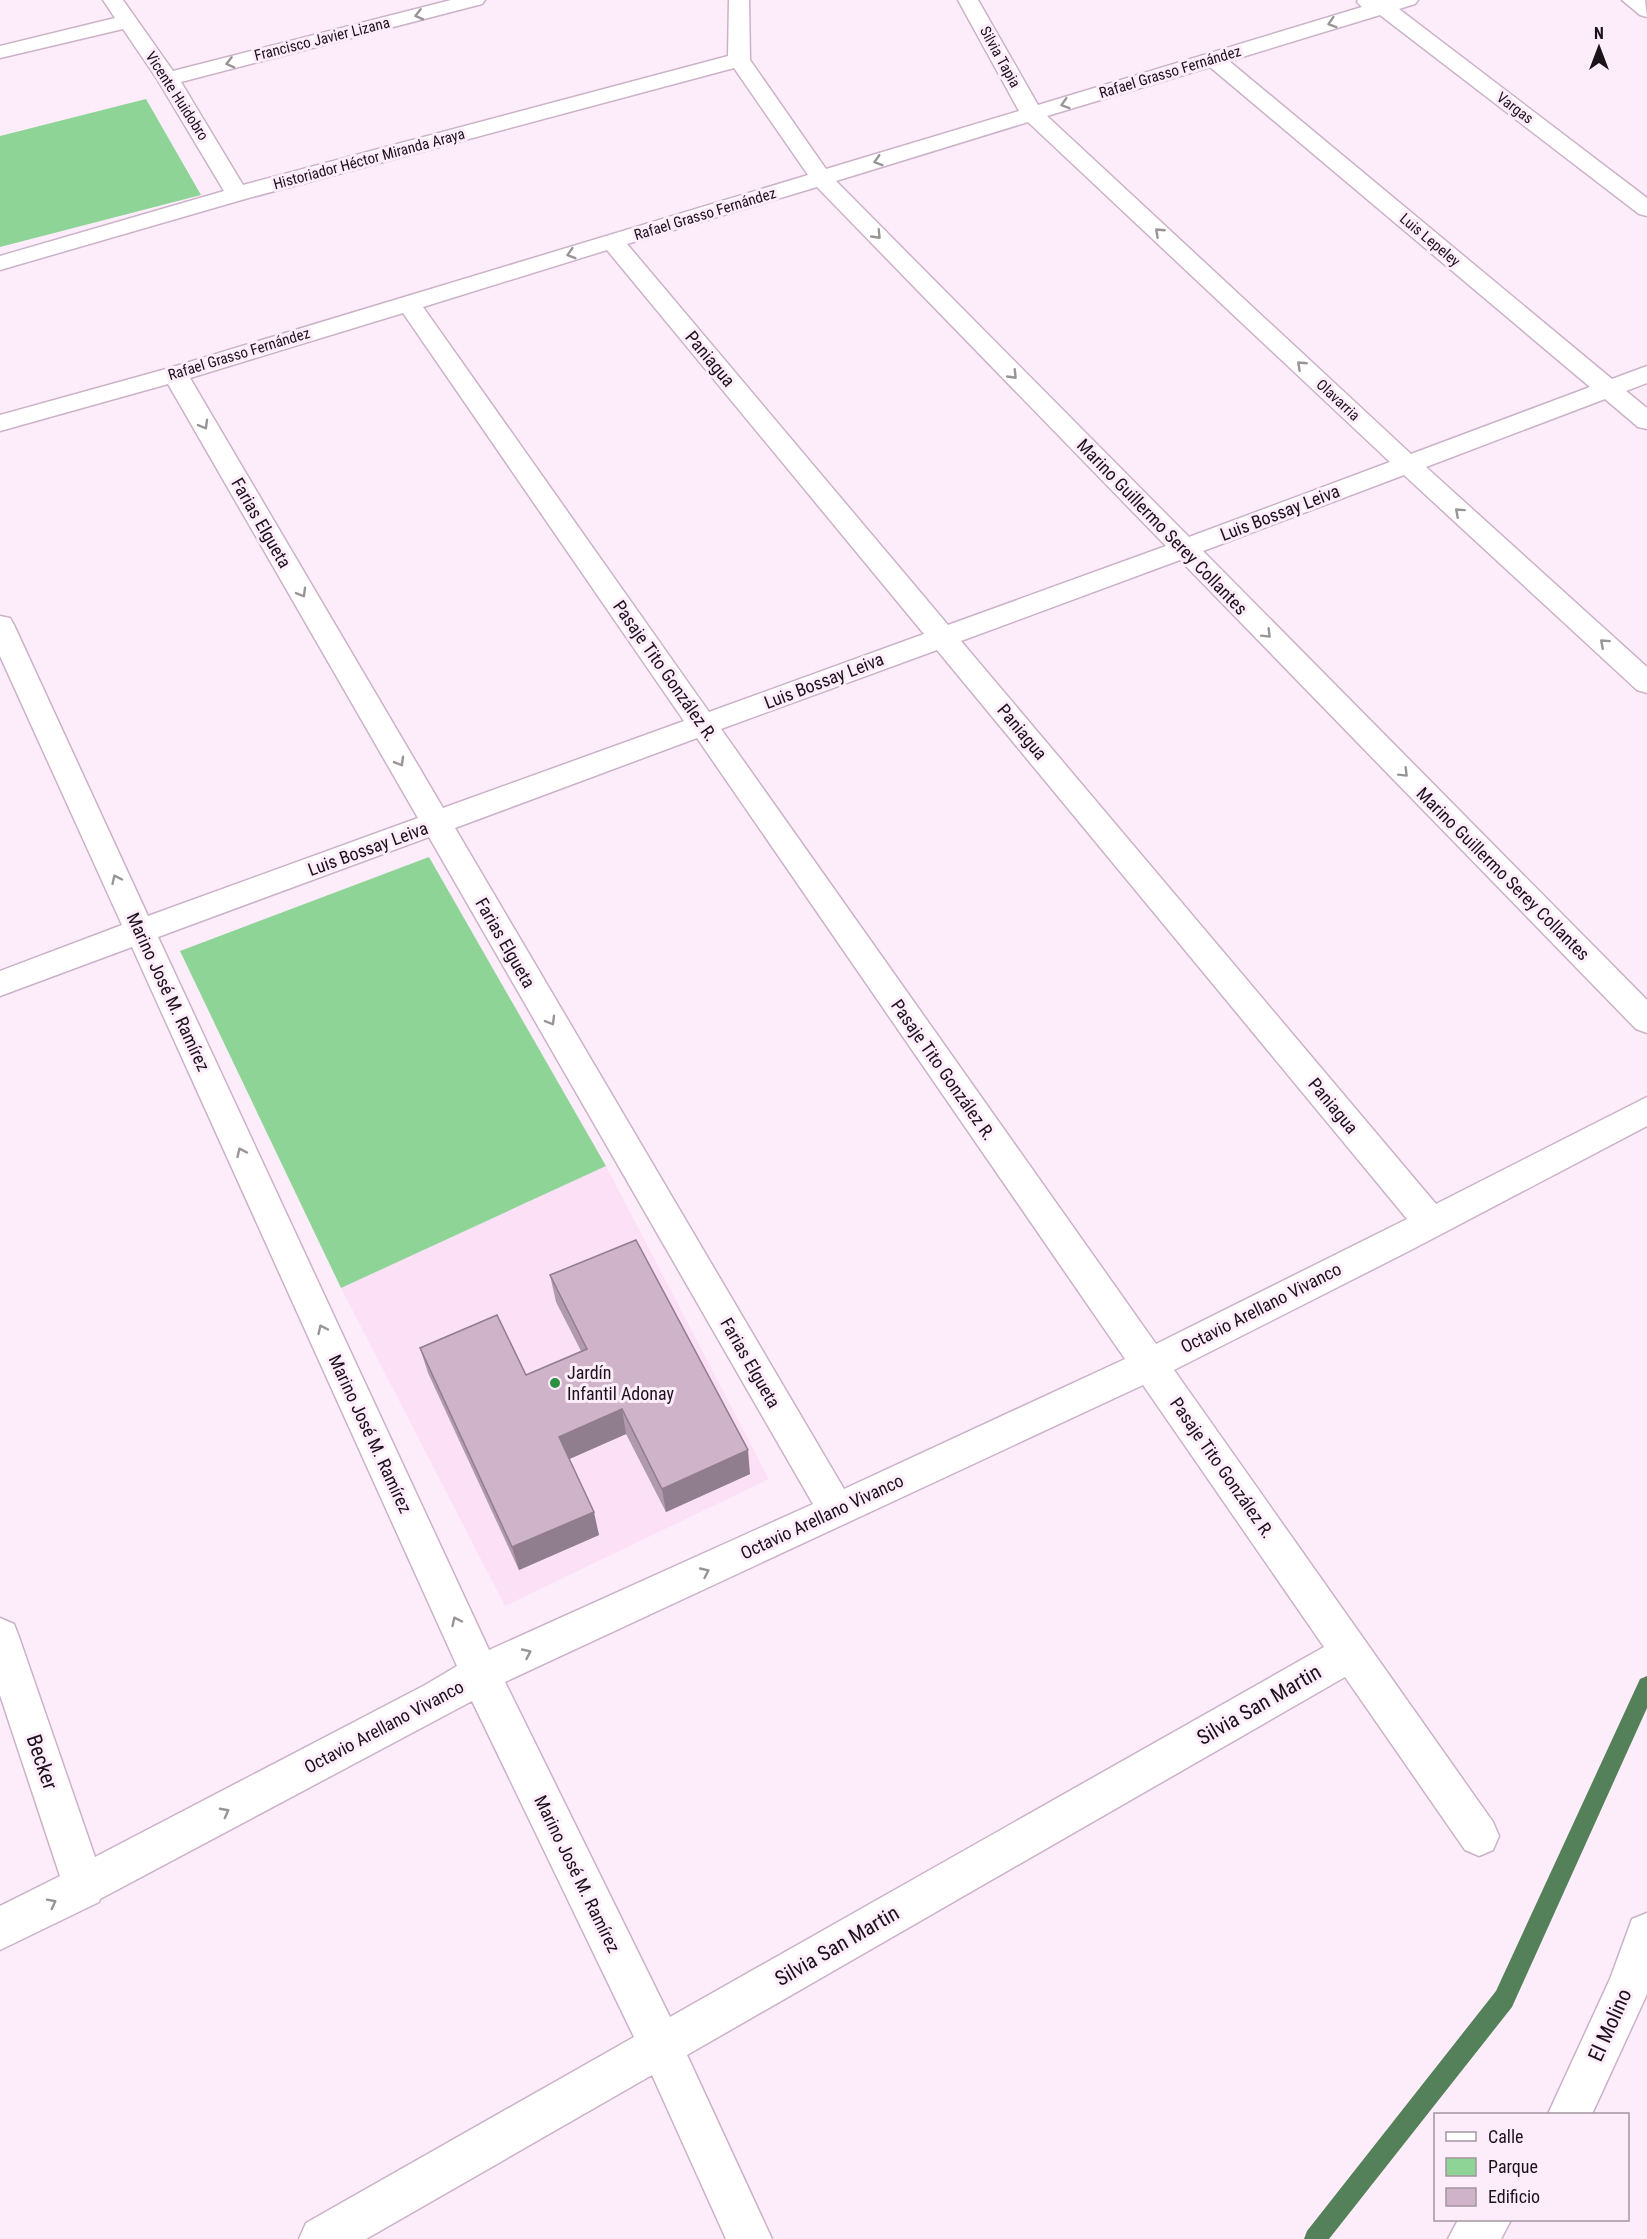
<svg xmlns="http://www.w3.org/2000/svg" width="1647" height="2239" viewBox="0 0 1647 2239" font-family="'Roboto Condensed',sans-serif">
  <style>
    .built { fill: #fbe0f6 }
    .green { fill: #8fd497 }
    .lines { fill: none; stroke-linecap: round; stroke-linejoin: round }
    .stream { fill: #548159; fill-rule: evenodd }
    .minor-casing { stroke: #ccb2c8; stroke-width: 3 }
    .tertiary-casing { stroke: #ccb2c8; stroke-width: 3 }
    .minor { fill: #fff; fill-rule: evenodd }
    .tertiary { fill: #fff; fill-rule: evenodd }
    .wall { fill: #b19aad }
    .shaded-wall { fill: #907d8d }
    .building { fill: #ceb3c9; stroke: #907d8d; stroke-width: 1.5 }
    .oneway { stroke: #999498 }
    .poi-dot { fill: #2e8e42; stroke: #fdedfa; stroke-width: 2 }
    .labels { text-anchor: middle; stroke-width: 6; stroke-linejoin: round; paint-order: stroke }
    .far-street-label { font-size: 15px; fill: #1c121a; stroke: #fdedfa }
    .street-label { font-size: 18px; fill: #1c121a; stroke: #fdedfa }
    .poi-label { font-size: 18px; fill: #1c121a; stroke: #fdedfa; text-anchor: start }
    .near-street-label { font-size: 21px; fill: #1c121a; stroke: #fdedfa }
  </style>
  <rect width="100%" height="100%" fill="#fdedfa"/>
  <path class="built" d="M606 1166 769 1479 505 1606 341 1288Z"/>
  <path class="green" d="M146 99 201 195 0 247V136Z
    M429 857 606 1166 341 1288 180 951Z"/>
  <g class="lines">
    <path class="stream" d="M1647 1676V1708L1512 2007 1329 2239H1304L1307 2231 1496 1991 1640 1679Z"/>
    <g class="minor-casing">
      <path id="minor" d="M103 0H123L173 71 451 0H485L482 4 181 82 243 185 728 56 729 0H749L750 60 826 169 1019 111 958 0H978L1038 105 1362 7 1357 2 1358 0H1418L1415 4 1399 9 1647 198V216L1639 214 1380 15 1229 61 1612 379 1647 366V383L1626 391 1647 408V429L1638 427 1605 399 1426 467 1647 667V693L1637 690 1404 475 1203 551 1647 1000V1033L1636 1029 1180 560 961 641 1436 1204 1647 1097V1126L1411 1250 1174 1370 1493 1822 1499 1836 1493 1850 1479 1856 1465 1850 1345 1677 687 2055 772 2239H726L652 2075 366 2239H299L306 2223 634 2037 472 1701 100 1899 99 1902 0 1950V1906L60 1876 0 1695V1618L14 1624 19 1637 95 1857 425 1685 457 1666 132 947 0 996V971L122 925 0 656V616L10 618 14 625 148 916 418 818 168 384 0 431V415L166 369 808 175 734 68 245 199 0 270V256L224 191 157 79 123 29 0 58V46L115 18ZM1210 67 1590 387 1411 454 1047 116ZM1028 122 1390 462 1189 537 836 181ZM817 187 1166 546 948 625 627 244ZM607 250 924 634 709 712 423 307ZM403 313 684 721 443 808 190 378ZM937 650 1407 1219 1156 1344 721 729ZM697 738 1125 1359 844 1489 455 828ZM429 837 813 1504 489 1650 158 937ZM1143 1385 1324 1647 670 2017 505 1682Z"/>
    </g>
    <g class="tertiary-casing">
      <path id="tertiary" d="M1622 0H1645L1647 17 1640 15Z
        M1647 1913V1994L1592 2114H1548L1610 1979 1632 1919Z
        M1458 2220H1511L1501 2239H1448Z"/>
    </g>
    <use href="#minor" class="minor"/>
    <use href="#tertiary" class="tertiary"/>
  </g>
  <path class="wall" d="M550 1275 750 1474 666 1512 626 1434 569 1459 599 1535 519 1570 428 1373 420 1348 526 1375 581 1351 556 1302Z"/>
  <path class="shaded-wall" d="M622 1409 626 1434 565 1461 559 1437Z
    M748 1450 750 1474 666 1512 662 1489Z
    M594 1512 599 1535 519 1570 512 1547Z"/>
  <path class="building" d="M636 1240 748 1450 662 1489 622 1409 559 1437 594 1512 512 1547 420 1348 497 1315 526 1375 587 1349 550 1275Z"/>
  <defs><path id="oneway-chevron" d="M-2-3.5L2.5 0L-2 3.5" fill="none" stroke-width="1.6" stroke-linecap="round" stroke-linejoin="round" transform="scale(1.5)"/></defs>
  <g class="oneway">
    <use href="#oneway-chevron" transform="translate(419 15) rotate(166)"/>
    <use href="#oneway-chevron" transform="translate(1332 23) rotate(163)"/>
    <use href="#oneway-chevron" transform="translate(230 63) rotate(166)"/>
    <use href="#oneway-chevron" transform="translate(1065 104) rotate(163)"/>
    <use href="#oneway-chevron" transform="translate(878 161) rotate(163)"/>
    <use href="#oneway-chevron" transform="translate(1159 232) rotate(-137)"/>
    <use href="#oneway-chevron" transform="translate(877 235) rotate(46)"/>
    <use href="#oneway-chevron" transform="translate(571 254) rotate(163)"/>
    <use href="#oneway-chevron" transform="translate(1301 365) rotate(-137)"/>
    <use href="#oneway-chevron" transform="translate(1013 375) rotate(46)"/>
    <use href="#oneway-chevron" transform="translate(204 425) rotate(60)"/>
    <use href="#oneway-chevron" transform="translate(1459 512) rotate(-138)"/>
    <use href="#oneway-chevron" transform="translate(302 593) rotate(60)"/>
    <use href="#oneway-chevron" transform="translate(1267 634) rotate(45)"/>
    <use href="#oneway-chevron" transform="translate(1604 643) rotate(-138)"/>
    <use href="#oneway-chevron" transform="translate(400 762) rotate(60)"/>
    <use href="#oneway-chevron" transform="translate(1404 773) rotate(45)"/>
    <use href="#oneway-chevron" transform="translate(116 879) rotate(-115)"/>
    <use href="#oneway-chevron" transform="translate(551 1021) rotate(60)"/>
    <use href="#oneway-chevron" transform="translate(241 1152) rotate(-115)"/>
    <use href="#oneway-chevron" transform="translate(322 1329) rotate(-115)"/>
    <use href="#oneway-chevron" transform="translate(705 1572) rotate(-25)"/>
    <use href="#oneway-chevron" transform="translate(456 1621) rotate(-115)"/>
    <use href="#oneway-chevron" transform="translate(527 1653) rotate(-25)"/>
    <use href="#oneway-chevron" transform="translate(225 1812) rotate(-28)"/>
    <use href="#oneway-chevron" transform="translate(52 1903) rotate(-27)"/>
  </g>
  <circle class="poi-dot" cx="555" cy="1383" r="6"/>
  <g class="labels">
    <g class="far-street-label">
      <text transform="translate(322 39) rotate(-14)" y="5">Francisco Javier Lizana</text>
      <text transform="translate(1000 57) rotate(61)" y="5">Silvia Tapia</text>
      <text transform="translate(1170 72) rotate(-17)" y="5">Rafael Grasso Fernández</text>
      <text transform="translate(177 96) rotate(57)" y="5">Vicente Huidobro</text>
      <text transform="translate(1515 108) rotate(37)" y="5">Vargas</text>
      <text transform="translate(369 159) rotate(-15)" y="5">Historiador Héctor Miranda Araya</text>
      <text transform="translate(705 214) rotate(-17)" y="5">Rafael Grasso Fernández</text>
      <text transform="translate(1430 240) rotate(40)" y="5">Luis Lepeley</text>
      <text transform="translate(239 354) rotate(-17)" y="5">Rafael Grasso Fernández</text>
      <text transform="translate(1338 400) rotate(43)" y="5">Olavarria</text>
    </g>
    <g class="street-label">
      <text transform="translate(710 359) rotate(50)" y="6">Paniagua</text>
      <text transform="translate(1280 513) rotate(-21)" y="6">Luis Bossay Leiva</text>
      <text transform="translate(261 523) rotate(60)" y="6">Farias Elgueta</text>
      <text transform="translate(1162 527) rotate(46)" y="6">Marino Guillermo Serey Collantes</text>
      <text transform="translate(665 671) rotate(55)" y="6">Pasaje Tito González R.</text>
      <text transform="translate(824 681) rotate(-21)" y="6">Luis Bossay Leiva</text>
      <text transform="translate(1022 732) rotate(50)" y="6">Paniagua</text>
      <text transform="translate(368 849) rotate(-20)" y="6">Luis Bossay Leiva</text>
      <text transform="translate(1503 874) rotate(45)" y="6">Marino Guillermo Serey Collantes</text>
      <text transform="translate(505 943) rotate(60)" y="6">Farias Elgueta</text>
      <text transform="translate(168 992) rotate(65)" y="6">Marino José M. Ramírez</text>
      <text transform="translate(943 1070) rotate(55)" y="6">Pasaje Tito González R.</text>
      <text transform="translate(1333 1106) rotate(50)" y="6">Paniagua</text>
      <text transform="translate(1261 1308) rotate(-27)" y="6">Octavio Arellano Vivanco</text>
      <text transform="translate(750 1363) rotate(60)" y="6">Farias Elgueta</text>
      <text transform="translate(370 1434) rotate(65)" y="6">Marino José M. Ramírez</text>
      <text transform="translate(1222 1468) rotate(55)" y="6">Pasaje Tito González R.</text>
      <text transform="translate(822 1517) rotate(-25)" y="6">Octavio Arellano Vivanco</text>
      <text transform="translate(384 1727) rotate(-28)" y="6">Octavio Arellano Vivanco</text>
      <text transform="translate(577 1874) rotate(64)" y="6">Marino José M. Ramírez</text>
    </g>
    <g class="poi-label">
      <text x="567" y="1379">Jardín<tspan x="567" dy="21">Infantil Adonay</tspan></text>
    </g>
    <g class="near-street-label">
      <text transform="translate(1259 1705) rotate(-30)" y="7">Silvia San Martin</text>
      <text transform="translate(42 1762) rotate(71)" y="7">Becker</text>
      <text transform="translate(837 1946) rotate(-30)" y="7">Silvia San Martin</text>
      <text transform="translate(1610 2025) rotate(-66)" y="7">El Molino</text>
    </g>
  </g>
  <rect x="1434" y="2113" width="195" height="108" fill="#fdedfa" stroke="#a395a0" stroke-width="1.5"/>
  <rect x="1446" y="2132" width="30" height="9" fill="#ffffff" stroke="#a395a0" stroke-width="1.5"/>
  <text x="1488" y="2143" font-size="18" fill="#1c121a">Calle</text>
  <rect x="1446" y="2158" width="30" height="18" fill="#8fd497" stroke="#a395a0" stroke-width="1.5"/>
  <text x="1488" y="2173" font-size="18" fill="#1c121a">Parque</text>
  <rect x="1446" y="2188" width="30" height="18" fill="#ceb3c9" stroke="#a395a0" stroke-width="1.5"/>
  <text x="1488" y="2203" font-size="18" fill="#1c121a">Edificio</text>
  <g transform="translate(1599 48)" stroke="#fdedfa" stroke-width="4.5" paint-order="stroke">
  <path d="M0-4.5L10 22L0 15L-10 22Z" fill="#1c121a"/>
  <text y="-9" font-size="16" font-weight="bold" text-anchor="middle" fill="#1c121a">N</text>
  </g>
</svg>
